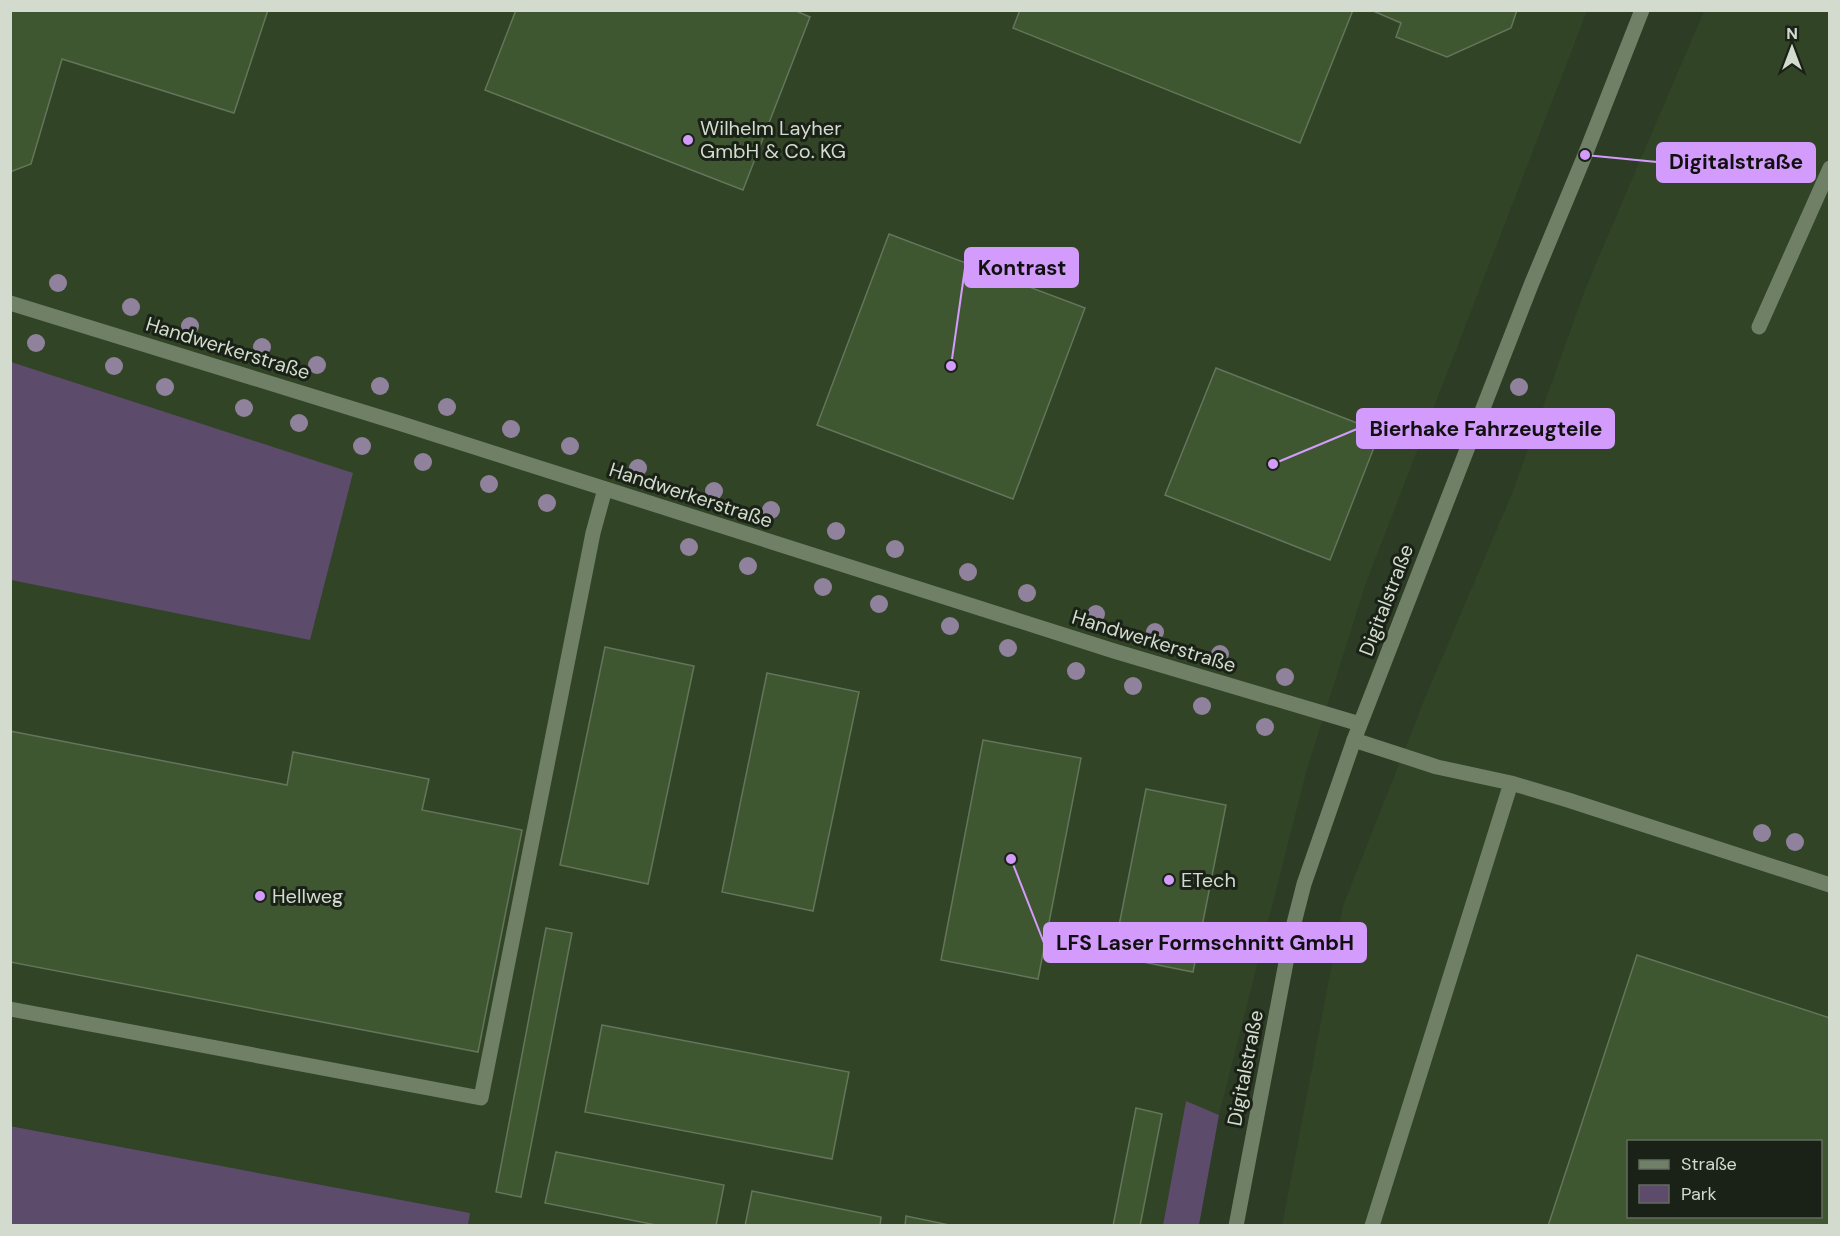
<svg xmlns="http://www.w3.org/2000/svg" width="1840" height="1236" viewBox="0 0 1840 1236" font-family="'DM Sans',sans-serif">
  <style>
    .built { fill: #314426; fill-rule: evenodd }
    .green { fill: #5c4b6a }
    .building { fill: #3f5731; stroke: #64755b; stroke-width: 1.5; fill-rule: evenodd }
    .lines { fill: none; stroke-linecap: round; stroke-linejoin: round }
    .service { stroke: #6f8066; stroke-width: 15 }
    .minor { stroke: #6f8066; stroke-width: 15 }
    .tree { fill: #90829c }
    .poi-dot { fill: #d39cfc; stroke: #1a2116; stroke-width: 2 }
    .labels { text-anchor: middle; stroke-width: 6; stroke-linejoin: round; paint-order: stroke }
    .poi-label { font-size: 20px; fill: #d2dbcd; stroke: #1a2116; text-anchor: start }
    .street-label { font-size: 20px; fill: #d2dbcd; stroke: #1a2116 }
    .leader { fill: none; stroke: #d39cfc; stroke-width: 2 }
    .callout-dot { fill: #d39cfc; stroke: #1a2116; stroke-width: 2 }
    .callout { fill: #d39cfc; stroke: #d39cfc; stroke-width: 2 }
    .callout-label { font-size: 21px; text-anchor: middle; font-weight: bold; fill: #111 }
  </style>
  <rect width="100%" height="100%" fill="#2d3c25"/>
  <path class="built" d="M10 11H1587L1366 583 1307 769 1219 1115 1186 1102 1163 1225H468L469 1213 11 1126Z
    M1704 11H1829V1225L1282 1226 1343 906 1425 698 1513 491 1586 287ZM1628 1142H1820V1216H1628Z"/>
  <path class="green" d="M11 362 353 473 310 640 11 580Z
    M1186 1101 1219 1115 1199 1225H1163Z
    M10 1126 470 1213 468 1225H11Z"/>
  <path class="building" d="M10 10H268L234 113 62 59 31 164 10 172Z
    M516 10H794L810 17 743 190 485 90Z
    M1020 10H1353L1300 143 1013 28Z
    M1371 10H1517L1511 28 1447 57 1396 37 1401 23Z
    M889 234 1085 308 1013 499 817 425Z
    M1216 368 1380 432 1330 560 1165 495Z
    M605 647 694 666 648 884 560 865Z
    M767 673 859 692 813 911 722 892Z
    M10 731 287 785 293 752 429 779 422 810 522 830 478 1052 10 962Z
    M983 740 1081 758 1038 979 941 960Z
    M1146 789 1226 805 1193 972 1113 956Z
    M546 928 572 933 521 1197 496 1192Z
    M1637 955 1830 1018V1226H1548ZM1628 1142H1820V1216H1628Z
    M602 1025 849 1072 832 1159 585 1112Z
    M1136 1108 1162 1114 1140 1226H1113Z
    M556 1152 724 1185 716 1226H661L545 1203Z
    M752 1191 881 1217 880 1226H745Z
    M906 1216 954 1226H905Z"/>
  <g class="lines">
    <path class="service" d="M1759 327 1830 168
      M1354 740 1437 767 1511 783 1568 800 1830 885
      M10 1009 481 1098 593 533 605 489
      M1372 1226 1511 783"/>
    <path class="minor" d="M10 303 399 423 1114 651 1360 724
      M1236 1226 1292 931 1304 884 1354 740 1531 285 1585 155 1642 10"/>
  </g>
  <g class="tree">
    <circle cx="58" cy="283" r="9"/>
    <circle cx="131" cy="307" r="9"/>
    <circle cx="190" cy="326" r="9"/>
    <circle cx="36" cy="343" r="9"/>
    <circle cx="262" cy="347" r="9"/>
    <circle cx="317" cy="365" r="9"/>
    <circle cx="114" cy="366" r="9"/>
    <circle cx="380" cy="386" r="9"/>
    <circle cx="165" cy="387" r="9"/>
    <circle cx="1519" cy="387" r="9"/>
    <circle cx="447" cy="407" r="9"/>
    <circle cx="244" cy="408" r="9"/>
    <circle cx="299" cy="423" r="9"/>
    <circle cx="511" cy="429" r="9"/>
    <circle cx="362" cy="446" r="9"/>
    <circle cx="570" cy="446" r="9"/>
    <circle cx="423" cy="462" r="9"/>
    <circle cx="638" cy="468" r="9"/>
    <circle cx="489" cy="484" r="9"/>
    <circle cx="714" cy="491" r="9"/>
    <circle cx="547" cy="503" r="9"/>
    <circle cx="771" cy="510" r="9"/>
    <circle cx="836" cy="531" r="9"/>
    <circle cx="689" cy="547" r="9"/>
    <circle cx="895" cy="549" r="9"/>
    <circle cx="748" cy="566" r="9"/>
    <circle cx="968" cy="572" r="9"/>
    <circle cx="823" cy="587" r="9"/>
    <circle cx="1027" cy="593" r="9"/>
    <circle cx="879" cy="604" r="9"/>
    <circle cx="1096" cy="614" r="9"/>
    <circle cx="950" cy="626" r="9"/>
    <circle cx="1155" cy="632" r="9"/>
    <circle cx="1008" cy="648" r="9"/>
    <circle cx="1220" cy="654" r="9"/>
    <circle cx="1076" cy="671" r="9"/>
    <circle cx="1285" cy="677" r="9"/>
    <circle cx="1133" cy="686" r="9"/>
    <circle cx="1202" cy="706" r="9"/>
    <circle cx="1265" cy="727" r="9"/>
    <circle cx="1762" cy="833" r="9"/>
    <circle cx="1795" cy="842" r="9"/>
  </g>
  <g class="poi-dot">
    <circle cx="688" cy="140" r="6"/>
    <circle cx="1169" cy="880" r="6"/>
    <circle cx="260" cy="896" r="6"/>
  </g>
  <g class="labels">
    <g class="poi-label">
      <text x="700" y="135">Wilhelm Layher<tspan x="700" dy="23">GmbH &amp; Co. KG</tspan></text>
      <text x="1181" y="887">ETech</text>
      <text x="272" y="903">Hellweg</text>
    </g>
    <g class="street-label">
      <text transform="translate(228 348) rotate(17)" y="7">Handwerkerstraße</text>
      <text transform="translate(691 495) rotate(18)" y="7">Handwerkerstraße</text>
      <text transform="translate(1386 600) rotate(-69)" y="7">Digitalstraße</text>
      <text transform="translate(1154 641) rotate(17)" y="7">Handwerkerstraße</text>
      <text transform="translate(1245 1068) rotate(-79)" y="7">Digitalstraße</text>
    </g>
  </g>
  <path class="leader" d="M1585 155L1657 162M951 366L965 268M1273 464L1357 429M1011 859L1044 943"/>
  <g class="callout-dot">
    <circle cx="1585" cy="155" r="6"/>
    <circle cx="951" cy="366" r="6"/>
    <circle cx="1273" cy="464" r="6"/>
    <circle cx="1011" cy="859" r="6"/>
  </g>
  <g class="callout">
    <rect x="1657" y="143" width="158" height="39" rx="6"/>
    <rect x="965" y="248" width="113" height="39" rx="6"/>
    <rect x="1357" y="409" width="257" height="39" rx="6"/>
    <rect x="1044" y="923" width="322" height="39" rx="6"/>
  </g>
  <g class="callout-label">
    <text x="1736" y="169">Digitalstraße</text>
    <text x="1022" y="275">Kontrast</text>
    <text x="1486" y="436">Bierhake Fahrzeugteile</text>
    <text x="1205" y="950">LFS Laser Formschnitt GmbH</text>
  </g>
  <rect width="1840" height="1236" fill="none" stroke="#d2dbcd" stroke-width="24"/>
  <rect x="1627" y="1140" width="195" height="78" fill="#1a2116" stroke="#646b5f" stroke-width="1.5"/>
  <rect x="1639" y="1160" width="30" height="9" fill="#6f8066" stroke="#646b5f" stroke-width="1.5"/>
  <text x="1681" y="1170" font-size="18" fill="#d2dbcd">Straße</text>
  <rect x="1639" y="1185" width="30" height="18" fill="#5c4b6a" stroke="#646b5f" stroke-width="1.5"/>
  <text x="1681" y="1200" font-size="18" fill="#d2dbcd">Park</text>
  <g transform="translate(1792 48)" stroke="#1a2116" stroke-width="4.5" paint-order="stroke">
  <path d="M0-4.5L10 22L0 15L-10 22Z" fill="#d2dbcd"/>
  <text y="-9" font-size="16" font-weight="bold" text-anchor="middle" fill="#d2dbcd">N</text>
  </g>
</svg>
